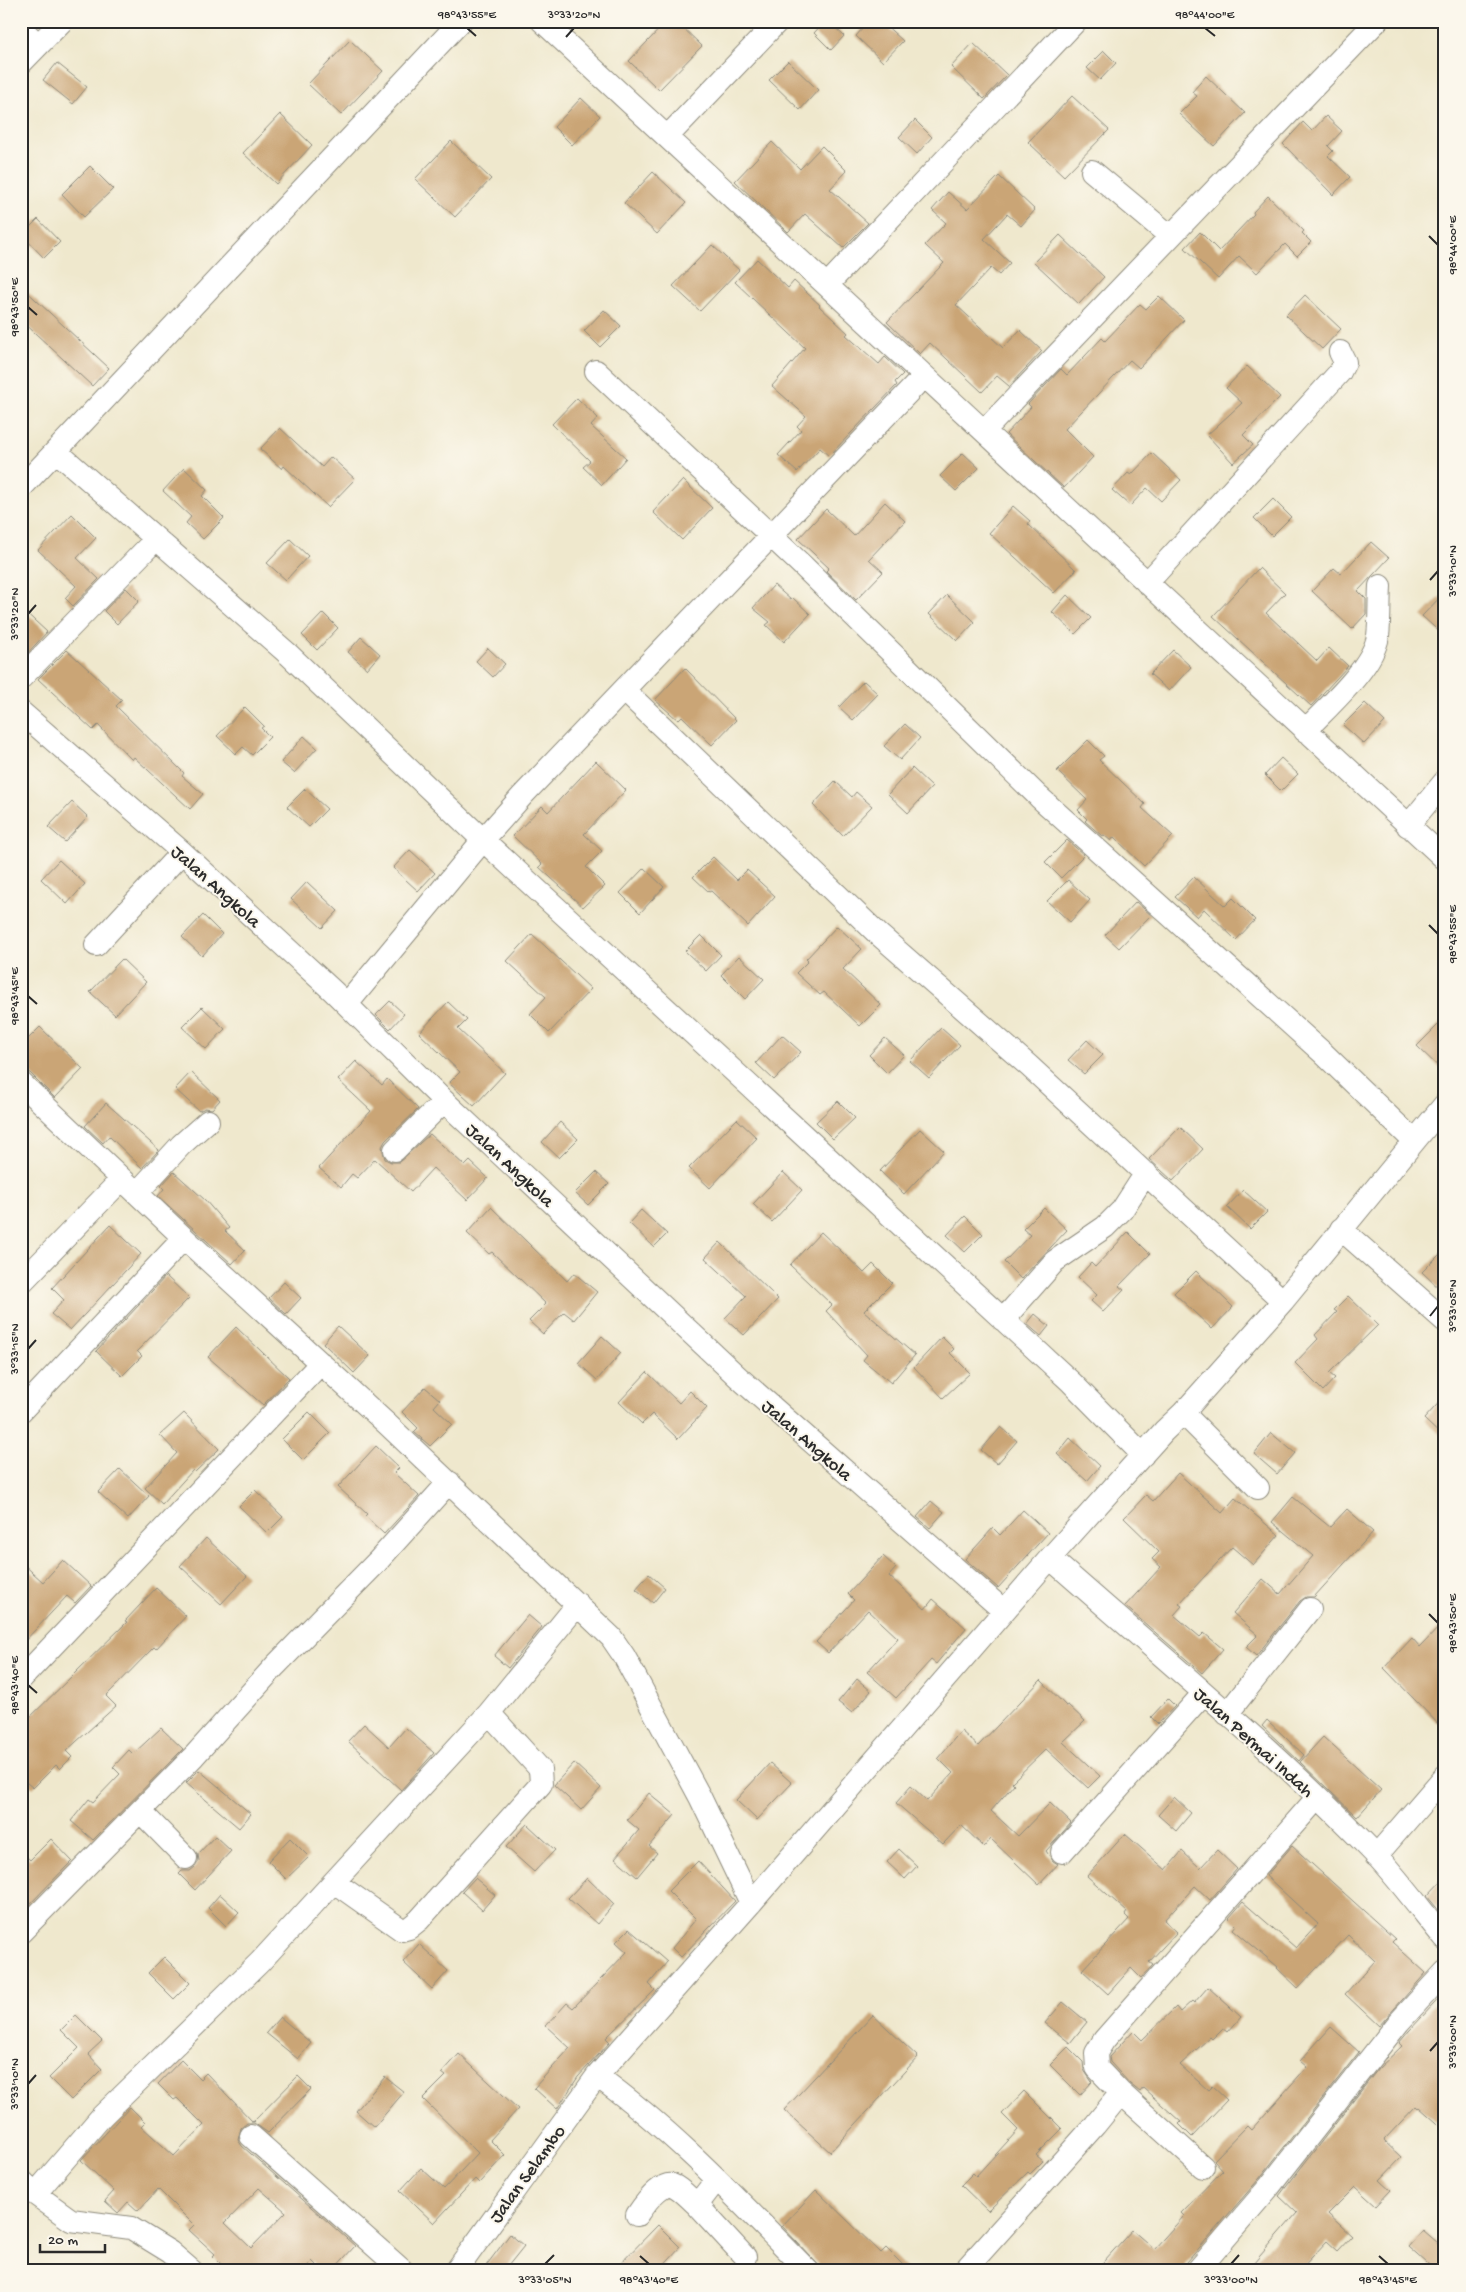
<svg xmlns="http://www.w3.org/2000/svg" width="1466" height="2292" viewBox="0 0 1466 2292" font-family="'Gochi Hand',sans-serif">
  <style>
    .building { fill: #caa576; fill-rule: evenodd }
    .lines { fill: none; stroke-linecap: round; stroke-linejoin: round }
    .minor-casing { stroke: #8d8a7c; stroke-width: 24 }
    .minor { stroke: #fff; stroke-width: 22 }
    .ticks { fill: none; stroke: #2b2b2b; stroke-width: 2 }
    .labels { text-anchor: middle; stroke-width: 4; stroke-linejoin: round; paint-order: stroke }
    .street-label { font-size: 19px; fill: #2b2b2b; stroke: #fbf7ec }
    .neatline { fill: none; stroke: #2b2b2b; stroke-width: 2 }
    .ticks-label { font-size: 12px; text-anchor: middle; fill: #2b2b2b }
  </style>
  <rect width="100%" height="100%" fill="#fbf7ec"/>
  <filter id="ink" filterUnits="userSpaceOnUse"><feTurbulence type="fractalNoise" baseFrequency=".02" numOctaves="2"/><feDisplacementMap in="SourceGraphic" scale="10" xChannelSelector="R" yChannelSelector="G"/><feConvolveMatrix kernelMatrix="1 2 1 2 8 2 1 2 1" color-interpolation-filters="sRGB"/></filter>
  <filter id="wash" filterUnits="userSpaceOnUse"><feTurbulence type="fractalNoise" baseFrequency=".0096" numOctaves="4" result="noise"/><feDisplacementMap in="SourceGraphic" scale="20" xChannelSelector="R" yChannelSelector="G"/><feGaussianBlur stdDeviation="1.12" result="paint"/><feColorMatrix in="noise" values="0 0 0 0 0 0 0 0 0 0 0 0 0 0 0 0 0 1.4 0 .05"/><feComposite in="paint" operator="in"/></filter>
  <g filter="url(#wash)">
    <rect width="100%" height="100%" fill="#efe8cd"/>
    <g id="blocks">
      <path class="building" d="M667 21H676L702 46 659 90 629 61Z
        M825 21H828L844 36 831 50 814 33Z
        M869 21H881L903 41 883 62 856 36Z
        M350 40 383 71 341 115 308 84Z
        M973 43 1007 75 984 99 951 67Z
        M1104 51 1116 63 1100 80 1087 68Z
        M788 61 818 90 800 110 769 80Z
        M57 63 87 87 73 104 43 80Z
        M1206 76 1245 113 1214 146 1179 114 1197 96 1192 92Z
        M1072 96 1109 130 1064 176 1028 142Z
        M581 98 600 116 572 145 554 127Z
        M280 114 312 145 276 184 243 153Z
        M1326 116 1342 131 1328 146 1333 151 1328 156 1350 177 1333 195 1283 144 1303 122 1312 131Z
        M915 120 932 137 917 154 899 137Z
        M451 141 491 179 455 217 415 179Z
        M772 142 800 169 822 146 847 171 830 189 868 223 843 248 805 214 788 232 735 181Z
        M90 166 113 189 84 217 62 194Z
        M653 172 686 203 657 234 624 203Z
        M999 176 1035 210 1021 226 1007 214 984 239 1010 263 999 275 991 268 956 305 1003 348 1020 330 1042 351 1009 386 997 376 982 392 930 343 920 354 887 322 944 263 925 245 946 223 932 210 948 192 967 209Z
        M1268 196 1304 231 1302 233 1311 242 1297 256 1285 244 1257 273 1239 256 1218 279 1185 248 1200 232 1219 251 1254 214 1253 212Z
        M38 219 60 242 44 258 22 235Z
        M1060 235 1104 277 1079 304 1034 262Z
        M712 245 739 270 700 311 673 286Z
        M757 259 788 288 794 281 820 305 819 306 848 333 846 335 879 364 885 357 903 374 895 382 897 385 829 456 820 448 797 472 778 455 801 430 797 426 806 416 772 386 805 348 735 282Z
        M21 286 109 368 92 386 21 320Z
        M1305 295 1341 329 1322 349 1286 315Z
        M1159 296 1184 320 1139 368 1130 360 1065 429 1093 457 1064 488 1006 434 1031 407 1028 404 1061 369 1067 375 1102 338 1105 341 1140 304 1146 309Z
        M604 310 621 326 600 347 584 331Z
        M1247 366 1280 397 1243 435 1253 445 1233 463 1207 435 1242 403 1226 388Z
        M577 398 598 418 591 426 626 458 602 485 583 467 590 461 552 424Z
        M280 428 322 467 331 457 355 479 328 507 284 466 282 469 260 449Z
        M963 453 979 468 956 491 940 476Z
        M1152 453 1181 480 1161 501 1147 488 1130 506 1112 490 1128 473 1131 475Z
        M184 468 207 490 202 496 224 518 203 539 186 523 191 517 163 491Z
        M683 480 712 508 682 540 653 512Z
        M1273 499 1291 517 1272 536 1254 518Z
        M885 502 905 521 869 559 883 572 856 600 826 571 829 568 798 539 826 509 854 536Z
        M1013 506 1030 521 1028 524 1076 570 1054 593 989 533Z
        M72 514 96 538 77 558 99 579 73 606 65 598 76 586 38 550Z
        M290 539 308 556 286 580 267 563Z
        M1371 542 1389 558 1358 591 1366 599V614L1352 629 1312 591 1334 568 1341 574Z
        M1259 568 1285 593 1266 613 1317 661 1329 648 1348 666 1311 706 1213 616Z
        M774 585 791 600 793 598 810 614 784 642 766 625 770 622 753 608Z
        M126 588 139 601 117 624 104 611Z
        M1445 592V637L1422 616Z
        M947 595 975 622 957 641 929 614Z
        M1067 595 1091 618 1075 634 1052 612Z
        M21 608 47 632 24 657 21 654Z
        M323 613 338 628 317 650 302 635Z
        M361 637 380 654 367 669 348 652Z
        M488 648 505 664 493 677 476 661Z
        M67 650 122 700 116 706 184 773 182 776 203 794 190 809 134 757 132 760 98 725 93 730 38 679Z
        M1173 650 1191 667 1169 691 1150 674Z
        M685 668 736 720 712 745 682 716 678 720 655 700Z
        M864 681 878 694 853 720 839 707Z
        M1365 703 1385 722 1364 744 1343 725Z
        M245 707 264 726 261 728 270 737 252 755 243 747 236 754 217 736Z
        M905 724 920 738 900 760 884 746Z
        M304 736 317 748 294 773 281 762Z
        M1088 740 1104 756 1099 760 1145 804 1142 808 1173 836 1144 866 1114 837 1111 841 1104 835 1102 836 1085 821 1087 819 1078 810 1087 800 1057 771Z
        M1281 758 1298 774 1281 791 1265 775Z
        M596 761 626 790 584 834 602 851 586 867 605 886 583 907 539 867 542 864 513 836 542 806 548 812Z
        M912 768 932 787 908 813 888 794Z
        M835 781 852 797 856 792 872 806 843 836 813 805Z
        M305 789 327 809 309 827 287 807Z
        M72 802 88 817 65 842 48 827Z
        M1067 840 1084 855 1061 878 1045 862Z
        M410 850 435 873 418 891 393 868Z
        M713 857 737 880 747 870 775 896 748 926 711 891 709 892 693 877Z
        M59 860 85 884 67 904 41 879Z
        M644 868 664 887 640 913 620 893Z
        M1194 877 1225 906 1233 898 1255 920 1236 940 1204 909 1197 917 1175 897Z
        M1068 880 1090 900 1070 922 1047 901Z
        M307 882 338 911 322 928 291 899Z
        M1136 902 1151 915 1119 948 1105 935Z
        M203 915 222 934 202 956 182 937Z
        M837 926 862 949 843 969 881 1005 860 1026 824 992 820 995 796 973 808 961 806 959Z
        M532 934 591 989 549 1033 530 1014 546 997 507 961Z
        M701 935 721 955 706 971 685 951Z
        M739 956 764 979 745 999 721 975Z
        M122 959 146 982 115 1015 90 992Z
        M390 1001 404 1014 390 1029 376 1015Z
        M448 1002 467 1020 458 1029 505 1073 474 1106 449 1083 460 1072 419 1033Z
        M202 1007 225 1029 206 1049 182 1027Z
        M1445 1018V1073L1417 1046Z
        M40 1027 83 1069 55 1098 30 1073 21 1069V1046Z
        M941 1028 960 1045 929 1078 910 1061Z
        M782 1035 801 1052 774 1080 756 1063Z
        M885 1038 904 1055 887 1073 869 1055Z
        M1087 1040 1103 1055 1084 1074 1068 1060Z
        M356 1061 382 1085 387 1079 418 1109 385 1141 382 1147 385 1159 391 1162H399L430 1134 465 1166 470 1161 488 1178 467 1200 433 1168 411 1192 375 1159 357 1178 352 1174 341 1187 319 1168 371 1111 338 1080Z
        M191 1072 220 1100 212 1109 205 1108 199 1111 175 1089Z
        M838 1101 855 1118 833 1139 816 1122Z
        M106 1103 159 1150 142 1168 109 1136 103 1143 85 1126Z
        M737 1119 757 1138 710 1188 689 1168Z
        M560 1122 578 1139 559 1158 542 1142Z
        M1180 1127 1203 1149 1173 1181 1149 1159Z
        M920 1129 944 1151 904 1194 880 1171Z
        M174 1172 205 1200 229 1228 225 1231 245 1250 232 1264 158 1196 164 1189 161 1186Z
        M596 1172 609 1184 588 1205 575 1193Z
        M783 1172 802 1190 772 1222 753 1204Z
        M1243 1190 1267 1212 1250 1229 1227 1207Z
        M491 1207 567 1281 574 1273 597 1292 574 1320 564 1312 543 1334 529 1321 546 1304 492 1252 489 1254 467 1233Z
        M1044 1208 1067 1230 1021 1279 1004 1262 1030 1235 1023 1229Z
        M641 1210 667 1234 654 1247 629 1223Z
        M965 1216 983 1234 965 1252 947 1235Z
        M110 1225 141 1254 70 1330 51 1314 64 1300 52 1288Z
        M821 1232 864 1273 873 1264 892 1283 864 1311 915 1355 891 1383 863 1360 867 1355 826 1311 832 1305 790 1265Z
        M1128 1232 1150 1254 1119 1286 1124 1290 1103 1312 1091 1301 1097 1295 1078 1277 1091 1263 1095 1267Z
        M720 1242 778 1299 744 1335 725 1318 746 1296 705 1258Z
        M1445 1249V1294L1422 1272Z
        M1196 1271 1233 1307 1212 1329 1174 1293Z
        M166 1276 189 1298 137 1351 142 1356 122 1376 96 1351Z
        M284 1282 301 1298 286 1314 269 1298Z
        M1348 1296 1378 1325 1329 1373 1335 1378 1323 1391 1295 1363 1318 1339 1315 1335 1337 1312 1334 1310Z
        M1035 1314 1049 1326 1041 1336 1027 1324Z
        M338 1326 370 1356 354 1373 323 1343Z
        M236 1327 289 1378 263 1405 208 1357Z
        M602 1336 621 1353 597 1380 578 1363Z
        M942 1337 954 1349 950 1353 970 1373 943 1398 914 1367Z
        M647 1372 679 1403 690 1391 707 1408 678 1439 652 1414 642 1424 619 1402Z
        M425 1387 440 1400 434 1407 452 1424 430 1446 414 1432 418 1428 402 1412Z
        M1445 1396V1439L1424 1419Z
        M309 1412 330 1433 303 1460 282 1439Z
        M184 1413 219 1449 195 1472 193 1470 162 1504 145 1488 177 1453 160 1435Z
        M1001 1427 1017 1441 997 1464 981 1450Z
        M1271 1433 1295 1453 1277 1474 1254 1454Z
        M1070 1438 1100 1466 1087 1481 1057 1454Z
        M376 1446 399 1468 394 1473 419 1496 384 1534 365 1516 367 1514 338 1487Z
        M120 1469 149 1496 128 1519 98 1492Z
        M1178 1473 1222 1513 1235 1498 1279 1535 1253 1565 1232 1547 1179 1604 1182 1606 1174 1615 1200 1637 1204 1633 1223 1649 1202 1673 1125 1606 1161 1567 1152 1559 1159 1552 1124 1518 1146 1495 1153 1501Z
        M255 1490 283 1517 267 1533 239 1506Z
        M1293 1497 1330 1527 1347 1509 1373 1532 1314 1597H1306L1300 1601 1256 1656 1246 1647 1258 1635 1233 1613 1263 1579 1280 1594 1313 1556 1272 1522Z
        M931 1501 944 1512 930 1528 917 1517Z
        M1023 1510 1048 1533 998 1588 965 1559 993 1528 1000 1535Z
        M206 1538 247 1576 221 1604 180 1566Z
        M883 1556 896 1568 889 1576 925 1609 933 1599 966 1628 936 1664 931 1660 896 1698 867 1672 898 1638 868 1610 828 1653 816 1642 854 1600 848 1594Z
        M63 1560 91 1586 75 1603 67 1596 21 1645V1562L43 1582Z
        M649 1574 665 1588 653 1603 636 1589Z
        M156 1588 186 1616 156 1649 154 1647 106 1696 116 1706 66 1751 72 1757 60 1769 56 1765 33 1788 21 1778V1726L127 1622 125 1621Z
        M528 1615 542 1627 508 1668 494 1656Z
        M1445 1621V1731L1384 1668 1412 1638 1420 1647Z
        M857 1679 871 1691 852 1713 838 1702Z
        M1041 1680 1066 1706 1068 1705 1085 1721 1063 1742 1100 1776 1088 1788 1046 1749 1012 1782 1014 1784 991 1811 1018 1836 1050 1803 1071 1823 1046 1851 1053 1861 1058 1864 1039 1885 991 1839 984 1847 961 1825 943 1844 896 1803 911 1786 927 1801 953 1773 938 1758 961 1731 978 1746Z
        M1168 1699 1175 1706 1158 1724 1151 1717Z
        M1267 1720 1304 1755 1299 1761 1262 1726Z
        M364 1724 389 1747 406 1728 434 1753 401 1790 348 1741Z
        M161 1728 183 1749 93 1840 71 1821 89 1799 93 1802 120 1774 113 1767 129 1750 133 1754Z
        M1323 1737 1381 1790 1357 1817 1300 1762Z
        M574 1763 601 1788 581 1810 554 1785Z
        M770 1763 792 1783 757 1820 736 1800Z
        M199 1770 251 1814 239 1828 186 1783Z
        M649 1793 675 1815 649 1846 657 1853 637 1877 615 1858 639 1830 627 1820Z
        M1174 1797 1191 1813 1176 1831 1158 1815Z
        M527 1824 555 1850 534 1872 506 1847Z
        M1125 1834 1166 1870 1182 1851 1200 1868 1217 1850 1237 1869 1210 1900 1195 1886 1164 1920 1177 1932 1149 1962 1153 1965 1141 1978 1131 1968 1108 1994 1082 1970 1129 1919 1125 1915 1127 1912 1087 1876Z
        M215 1836 231 1851 195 1890 179 1874 182 1871H190L195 1867 199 1861 198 1854Z
        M290 1838 309 1857 286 1879 268 1861Z
        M51 1839 72 1861 21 1913V1851L30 1860Z
        M1292 1846 1395 1939 1392 1942 1426 1973 1379 2026 1345 1994 1375 1961 1348 1935 1298 1988 1277 1968 1278 1967 1233 1929 1236 1925 1229 1918 1243 1902 1296 1948 1318 1924 1266 1876Z
        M899 1849 917 1866 905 1879 887 1862Z
        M698 1861 735 1901 681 1957 672 1948 696 1919 668 1891Z
        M1445 1877V1918L1427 1896Z
        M475 1878 495 1895 482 1910 462 1892Z
        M587 1878 614 1904 597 1924 568 1898Z
        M220 1894 239 1912 226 1926 208 1908Z
        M629 1929 667 1962 649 1984 655 1990 606 2038 610 2042 578 2077 557 2109 534 2088 570 2048 546 2026 567 2003 573 2008 627 1952 616 1942Z
        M419 1944 448 1971 432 1989 403 1962Z
        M164 1957 190 1983 174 1999 148 1973Z
        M1208 1987 1241 2017 1228 2032 1223 2028 1212 2039 1210 2037 1180 2065 1208 2090 1212 2086 1227 2100 1192 2137 1179 2124 1181 2122 1143 2088 1140 2092 1130 2084 1110 2062 1109 2057 1133 2031 1142 2040 1176 2007 1180 2012 1192 2001 1194 2003Z
        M1445 1992V2130L1419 2107 1418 2108 1416 2106 1384 2140 1402 2157 1380 2180 1391 2190 1376 2206 1355 2187 1328 2214 1352 2236 1338 2251 1327 2241 1299 2271H1247L1297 2213 1279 2196 1378 2069 1402 2046 1399 2043 1409 2031Z
        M1063 2002 1087 2022 1070 2043 1045 2023Z
        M76 2015 102 2041 88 2054 102 2069 71 2100 49 2078 79 2048 61 2030Z
        M873 2015 918 2057 830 2152 784 2110Z
        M280 2017 311 2043 298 2059 266 2033Z
        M1331 2027 1359 2052 1259 2179 1187 2262 1184 2271H1095L1132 2230 1154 2249 1184 2216 1181 2213 1223 2170 1214 2160 1247 2126 1251 2130 1307 2067 1300 2061Z
        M1068 2047 1083 2062 1084 2070 1092 2082 1080 2095 1050 2065Z
        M459 2054 518 2109 490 2140 505 2155 479 2183 475 2179 434 2223 400 2191 421 2168 444 2189 478 2153 423 2099 446 2076 442 2073Z
        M181 2060 200 2079 206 2073 253 2122 298 2076 311 2089 268 2133 254 2123H247L241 2128 238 2140 242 2146 355 2246 332 2271H322L312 2261 303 2271H228L213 2256 215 2254 189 2230 194 2225 158 2189 138 2211 128 2202 118 2213 105 2201 114 2191 81 2160 130 2107 145 2122 141 2126 174 2156 204 2125 177 2098 174 2100 158 2084ZM259 2188 286 2212 251 2248 225 2223Z
        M385 2077 404 2092 374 2127 356 2111Z
        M1024 2091 1062 2129 1036 2155 1043 2161 1030 2174 1028 2172 988 2211 961 2185 973 2173 976 2176 1018 2130 1002 2114Z
        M816 2190 881 2253 886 2248 909 2271H824L782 2226Z
        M658 2225 680 2247 658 2271H613Z
        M1423 2231 1445 2250V2271H1436L1409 2247Z
        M510 2234 524 2246 504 2271H482Z"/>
    </g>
  </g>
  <g filter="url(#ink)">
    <use href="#blocks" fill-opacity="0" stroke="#8d8a7c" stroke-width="1"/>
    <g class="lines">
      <g class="minor-casing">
        <path id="minor" d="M542 21 1445 859
          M21 28 38 45
          M21 63 62 21
          M667 137 778 21
          M1092 171 1170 236
          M827 285 1076 21
          M596 371 803 566 1039 797 1323 1053 1414 1141
          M984 431 1377 21
          M57 452 286 652 483 840 1071 1382 1143 1455
          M21 488 461 21
          M1147 583 1340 372 1345 362 1340 352
          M21 678 156 539
          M624 690 877 933 1029 1066 1283 1301
          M21 712 182 852 333 991 444 1101 738 1377 1004 1611
          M1305 731C1327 707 1373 668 1378 636 1380 620 1379 602 1380 586
          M1408 826 1445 781
          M96 945 182 852
          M347 1004 483 840 523 795 924 376
          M21 1083 184 1238 387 1424 611 1637 624 1656 700 1797 751 1903
          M395 1150 444 1101
          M137 1193 181 1145 208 1121
          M1341 1229 1445 1321
          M21 1283 122 1179
          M1003 1320 1055 1261 1105 1227 1122 1210 1146 1173
          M21 1411 184 1238
          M1183 1413 1258 1488
          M1050 1558C1160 1655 1274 1749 1375 1854 1400 1881 1422 1911 1445 1939
          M21 1679 321 1363
          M1227 1714 1310 1609
          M140 1811 186 1858
          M1062 1852 1203 1694
          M1376 1856 1445 1776
          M334 1882 402 1930 409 1928 419 1920 541 1784 540 1769 489 1713
          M21 1932 194 1756 275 1666 377 1562 449 1482
          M597 2076C675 2132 741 2203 808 2271
          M251 2136 403 2271
          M1203 2167 1121 2093 1097 2068 1096 2053 1104 2040 1318 1797
          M21 2180 35 2194 71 2220 131 2228 170 2252 192 2271
          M35 2194 102 2116 260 1962 489 1713 578 1604
          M697 2205 745 2257
          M637 2215C643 2206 660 2182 672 2185 681 2188 690 2199 697 2205L717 2179
          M456 2271 597 2076 751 1903 1050 1558 1164 1431 1183 1413 1283 1301 1445 1104
          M964 2271 1095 2125 1121 2093
          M1197 2271 1269 2187 1399 2022 1445 1972"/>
      </g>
      <use href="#minor" class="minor"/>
    </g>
  </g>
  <path class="ticks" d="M467 28 476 36M1205 28 1215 36M566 37 574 28M1429 236 1438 245M28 307 37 315M1430 580 1438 571M28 614 36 605M1429 925 1438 934M28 996 37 1004M1430 1316 1438 1306M28 1349 36 1340M1429 1614 1438 1623M28 1685 37 1693M1430 2051 1438 2042M28 2084 36 2075M640 2256 649 2264M1379 2256 1388 2264M545 2264 554 2255M1231 2264 1239 2255"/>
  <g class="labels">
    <g class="street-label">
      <text transform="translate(217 885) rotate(42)" y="7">Jalan Angkola</text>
      <text transform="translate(511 1164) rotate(43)" y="7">Jalan Angkola</text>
      <text transform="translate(808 1439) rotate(41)" y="7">Jalan Angkola</text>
      <text transform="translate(1255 1741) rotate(42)" y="7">Jalan Permai Indah</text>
      <text transform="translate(526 2173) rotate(-54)" y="7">Jalan Selambo</text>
    </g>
  </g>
  <rect width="1466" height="2292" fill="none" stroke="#fbf7ec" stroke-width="55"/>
  <path d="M40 2244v8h65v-8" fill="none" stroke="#2b2b2b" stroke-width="2.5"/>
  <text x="48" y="2244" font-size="15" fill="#2b2b2b" stroke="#fbf7ec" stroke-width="4" paint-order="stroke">20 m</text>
  <rect x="28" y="28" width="1410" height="2236" class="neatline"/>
  <g class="ticks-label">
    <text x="467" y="18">98°43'55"E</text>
    <text x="574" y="18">3°33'20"N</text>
    <text x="1205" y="18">98°44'00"E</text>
    <text transform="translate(1452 245) rotate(-90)" y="4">98°44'00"E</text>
    <text transform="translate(14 307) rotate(-90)" y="4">98°43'50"E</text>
    <text transform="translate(1452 571) rotate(-90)" y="4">3°33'10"N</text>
    <text transform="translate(14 614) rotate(-90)" y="4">3°33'20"N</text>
    <text transform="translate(1452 934) rotate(-90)" y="4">98°43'55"E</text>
    <text transform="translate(14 996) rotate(-90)" y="4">98°43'45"E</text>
    <text transform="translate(1452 1306) rotate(-90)" y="4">3°33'05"N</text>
    <text transform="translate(14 1349) rotate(-90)" y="4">3°33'15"N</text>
    <text transform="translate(1452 1623) rotate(-90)" y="4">98°43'50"E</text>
    <text transform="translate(14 1685) rotate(-90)" y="4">98°43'40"E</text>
    <text transform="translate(1452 2042) rotate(-90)" y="4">3°33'00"N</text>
    <text transform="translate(14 2084) rotate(-90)" y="4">3°33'10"N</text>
    <text x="545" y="2283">3°33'05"N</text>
    <text x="649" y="2283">98°43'40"E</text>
    <text x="1231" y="2283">3°33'00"N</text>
    <text x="1388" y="2283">98°43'45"E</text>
  </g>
</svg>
